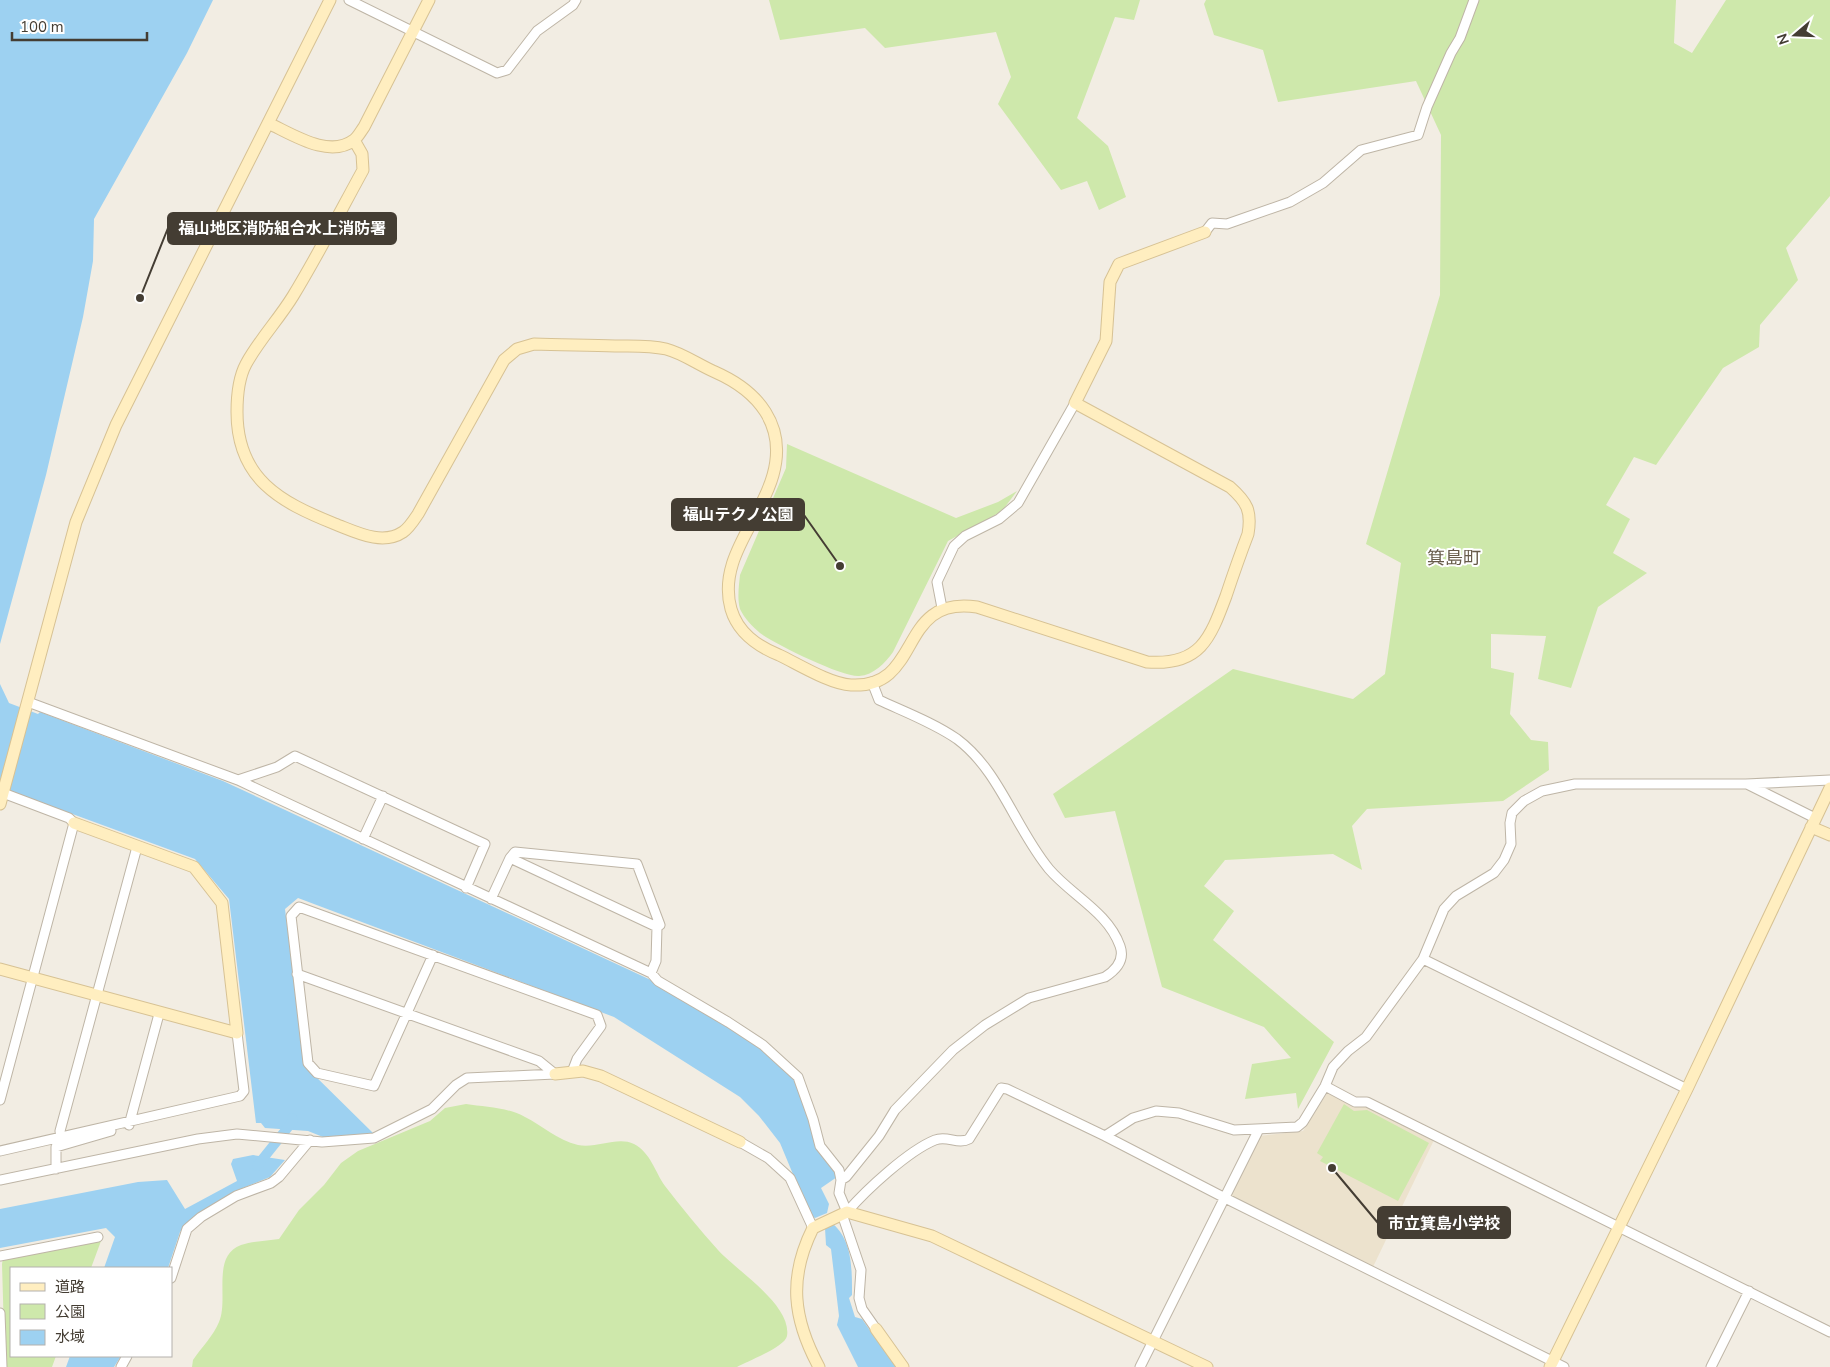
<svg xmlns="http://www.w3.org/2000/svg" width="1830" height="1367" viewBox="0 0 1830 1367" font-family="'Nunito Sans','Noto Sans JP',sans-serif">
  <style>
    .education { fill: #ece2cd }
    .green { fill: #cee8ab }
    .water { fill: #9dd1f1 }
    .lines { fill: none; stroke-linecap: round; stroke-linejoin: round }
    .canal { stroke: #9dd1f1; stroke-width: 10 }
    .street-casing { stroke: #beb5a6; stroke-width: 11 }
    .secondary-casing { stroke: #d7c294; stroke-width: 13 }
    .street { stroke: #fff; stroke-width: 9 }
    .secondary { stroke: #ffeec0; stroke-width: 11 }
    .labels { text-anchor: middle; stroke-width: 4; stroke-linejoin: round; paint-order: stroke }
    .quarter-label { font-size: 18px; fill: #675b4a; stroke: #fff }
    .leader { fill: none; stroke: #443d33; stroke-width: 2 }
    .callout-dot { fill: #443d33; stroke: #fff; stroke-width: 2 }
    .callout { fill: #443d33; stroke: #443d33; stroke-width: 2 }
    .callout-label { font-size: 16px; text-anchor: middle; font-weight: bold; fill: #fff }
  </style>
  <rect width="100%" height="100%" fill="#f2ede3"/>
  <path class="education" d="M1329 1090 1355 1107H1368L1434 1140 1372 1269 1230 1195 1259 1136 1303 1131Z"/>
  <path class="green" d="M769 0H1140L1134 20 1115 17 1077 118 1108 146 1126 197 1099 210 1087 181 1061 190 998 104 1011 77 996 32 885 48 865 28 780 40Z
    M1206 0H1676L1674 43 1692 53 1726 0H1830V196L1786 248 1798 280 1760 325 1759 347 1723 368 1656 465 1634 457 1606 505 1630 519 1613 553 1647 573 1598 607 1571 688 1538 679 1546 636 1491 634V668L1514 673 1510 714 1531 740 1548 742 1549 770 1503 801 1367 809 1352 826 1362 870 1333 854 1225 860 1204 886 1234 911 1213 940 1334 1042 1298 1109 1296 1093 1245 1099 1252 1064 1291 1058 1264 1027 1162 987 1115 811 1065 818 1053 794 1233 669 1353 699 1385 674 1401 563 1366 544 1440 295 1441 135 1416 81 1278 102 1263 50 1214 35 1204 4Z
    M787 444 956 518 998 502 1017 491 1002 511 948 541 893 652C885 663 874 675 859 676 842 677 775 644 760 633 753 627 744 618 740 609 737 599 739 585 740 575L786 468Z
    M466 1104C485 1107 507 1107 525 1117 543 1126 557 1140 578 1145 596 1149 617 1136 634 1144 651 1153 655 1172 665 1186 682 1208 700 1230 718 1250 737 1271 792 1305 787 1336 785 1347 748 1361 737 1367H192L193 1360C201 1348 214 1335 219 1322 229 1299 211 1256 241 1245 253 1241 267 1241 279 1239L299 1210 324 1185 341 1163 358 1151 430 1121 445 1108Z
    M1344 1104 1354 1111 1367 1110 1429 1143 1398 1201 1320 1161 1323 1157 1317 1153Z
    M101 1241 91 1268H11V1356H56L52 1367H5L2 1264 3 1258Z"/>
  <path class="water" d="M0 0H213L187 53 94 219 93 261 83 317 46 475 0 644Z
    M0 684 9 703 38 714 40 712 223 781 653 981 733 1029 764 1050 795 1077 819 1151 836 1170 837 1177 821 1188 829 1204 827 1213 815 1218 810 1215 780 1143 759 1116 740 1097 614 1017 298 898 285 909 305 1066 373 1133 354 1138 323 1137 308 1131 265 1128 261 1123H256L229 899 195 859 18 794 0 791Z
    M253 1155 285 1160 270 1177 233 1192 190 1220 180 1232 168 1268H104L115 1237 106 1228 0 1248V1209L138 1182 167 1180 185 1209 237 1181 231 1164 233 1159Z
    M833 1224C853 1241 852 1272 852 1295L849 1298 855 1317 862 1319 896 1367H858L837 1325 839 1316 831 1249 826 1245 825 1228Z
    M70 1356H121L114 1367H66Z"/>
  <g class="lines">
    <path class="canal" d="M257 1166 293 1121 292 1118"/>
    <g class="street-casing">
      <path id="street" d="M349 0 497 73 507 70 537 31 573 5 576 0
        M1205 232 1212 223 1227 224 1290 202 1323 183 1361 150 1418 135 1427 107 1451 53 1460 38 1474 0
        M942 608 937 582 954 546 965 536 999 519 1018 503 1075 403
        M28 702 238 780 651 973 658 981 728 1022 763 1045 798 1077 813 1119 820 1146 839 1170 841 1180 839 1193 847 1212C866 1190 908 1151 935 1140 947 1135 958 1145 969 1139L1001 1088 1007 1089 1105 1136 1133 1118 1156 1111 1179 1113 1234 1130 1297 1127 1303 1122 1325 1086 1333 1067 1348 1051 1366 1037 1423 959 1444 909 1456 896 1494 873 1504 860 1511 844 1510 823 1512 813 1524 801 1542 791 1575 784H1746L1830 780
        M238 780 277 767 295 756 485 844 466 888
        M1747 784 1815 818
        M363 839 383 796
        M510 858 515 852 637 864 660 925 657 927
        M491 899 510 858 657 927 656 961 651 973
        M433 955 374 1086 317 1073 308 1063 291 916 299 907 597 1015 601 1026 577 1059 572 1072
        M1423 959 1687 1089
        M297 974 539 1061 555 1074
        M1325 1086 1355 1102H1367L1830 1332
        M0 1100 74 823 69 818 3 793
        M129 1125 159 1014
        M1105 1136 1225 1198 1564 1367
        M61 1138 60 1131 137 847
        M740 1142 768 1158 790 1178 813 1228
        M0 1151 240 1096 244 1091 237 1033
        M56 1169V1147L111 1131
        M0 1180 198 1139 237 1134 322 1142 374 1138 432 1109 456 1085 467 1078 555 1074
        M841 1180 846 1177 879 1136 895 1110 953 1050 985 1025 1029 998 1105 977C1116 970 1125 960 1120 946 1108 912 1071 895 1049 869 1015 828 1000 771 957 739 934 723 905 712 879 700L872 682
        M842 1214 861 1270 859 1298 862 1309 876 1329
        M0 1256 98 1237
        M171 1278 187 1229 201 1217 236 1196 271 1183 279 1177 310 1140
        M0 1313 2 1367
        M121 1367 127 1356
        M1140 1367 1258 1131
        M1711 1367 1749 1291"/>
    </g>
    <g class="secondary-casing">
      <path id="secondary" d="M268 123C292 134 329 159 354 140 358 137 361 131 364 127L429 0
        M354 140 362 154 363 170C340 212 318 255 293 296 279 319 259 340 246 364 239 377 237 397 237 412 237 479 280 502 335 524 356 532 382 546 403 532 409 528 414 520 418 514L504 360 517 349 534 344C561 345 588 345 615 346 632 346 649 345 666 349 682 353 699 365 715 372 758 391 787 425 773 475 761 520 717 559 731 609 738 633 757 646 779 655 798 664 830 684 851 685 924 689 896 595 977 607L1147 662C1200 666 1210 639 1226 596 1233 575 1240 555 1248 534 1252 511 1247 502 1230 487L1075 403 1106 341 1110 282 1119 264 1205 232
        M0 804 76 522 116 425 330 0
        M1811 827 1830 835
        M0 969 237 1033 222 903 194 867 74 823
        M555 1074 583 1071 601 1076 740 1142
        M876 1329 903 1367
        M819 1367C793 1319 788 1278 813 1228L847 1212 932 1236 1207 1367
        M1550 1367 1687 1089 1830 788"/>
    </g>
    <use href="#street" class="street"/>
    <use href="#secondary" class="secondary"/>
  </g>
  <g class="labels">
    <g class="quarter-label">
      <text x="1454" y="564">箕島町</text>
    </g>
  </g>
  <path class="leader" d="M140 298L168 228M840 566L804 515M1332 1168L1378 1223"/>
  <g class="callout-dot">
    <circle cx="140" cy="298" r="5"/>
    <circle cx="840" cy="566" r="5"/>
    <circle cx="1332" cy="1168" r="5"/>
  </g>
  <g class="callout">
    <rect x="168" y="213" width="228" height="31" rx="5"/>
    <rect x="672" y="499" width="132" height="31" rx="5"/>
    <rect x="1378" y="1207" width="132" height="31" rx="5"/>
  </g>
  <g class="callout-label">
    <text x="282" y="234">福山地区消防組合水上消防署</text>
    <text x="738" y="520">福山テクノ公園</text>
    <text x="1444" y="1229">市立箕島小学校</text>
  </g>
  <rect x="10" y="1267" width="162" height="90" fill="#ffffff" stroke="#b4b1ad"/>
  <rect x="20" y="1283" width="25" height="8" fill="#ffeec0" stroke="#b4b1ad"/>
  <text x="55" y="1292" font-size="15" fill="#443d33">道路</text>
  <rect x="20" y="1304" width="25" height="15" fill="#cee8ab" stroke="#b4b1ad"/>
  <text x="55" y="1317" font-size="15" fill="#443d33">公園</text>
  <rect x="20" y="1330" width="25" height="15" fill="#9dd1f1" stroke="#b4b1ad"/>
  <text x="55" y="1342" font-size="15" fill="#443d33">水域</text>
  <g transform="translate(1795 35) rotate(251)" stroke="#ffffff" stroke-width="4" paint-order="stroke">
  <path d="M0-4L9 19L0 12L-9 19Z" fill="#443d33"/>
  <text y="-8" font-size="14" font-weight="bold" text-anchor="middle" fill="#443d33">N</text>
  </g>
  <path d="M12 32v8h135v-8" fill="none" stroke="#443d33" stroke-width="2.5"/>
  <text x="20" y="32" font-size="15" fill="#443d33" stroke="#ffffff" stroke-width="4" paint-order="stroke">100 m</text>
</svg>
